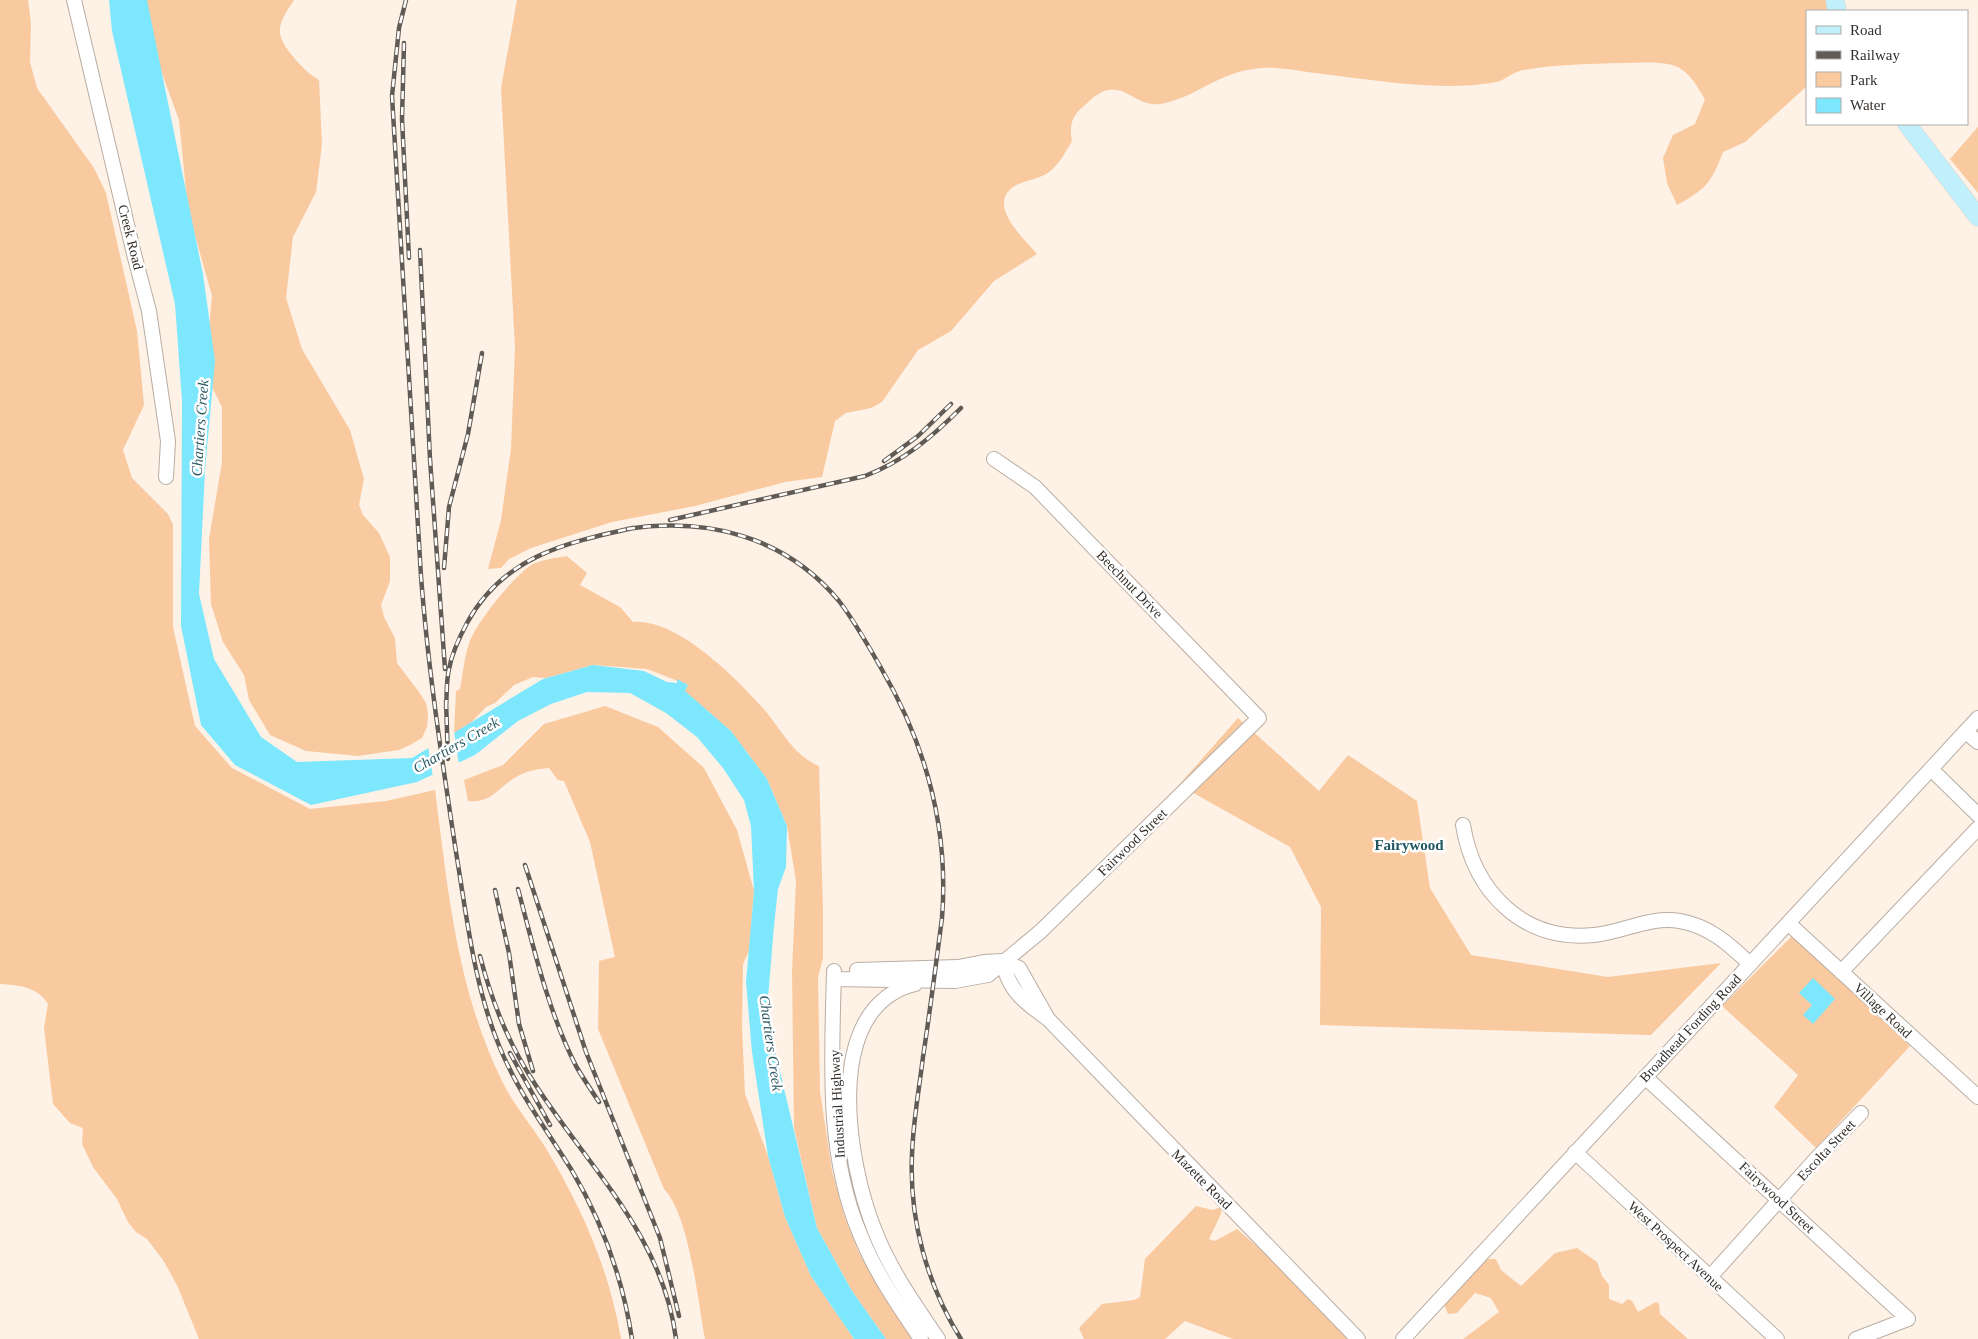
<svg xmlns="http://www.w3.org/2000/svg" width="1978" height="1339" viewBox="0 0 1978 1339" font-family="'Times New Roman',serif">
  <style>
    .green { fill: #f9ca9f }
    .water { fill: #7de7fd }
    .pier { fill: #fef1e6 }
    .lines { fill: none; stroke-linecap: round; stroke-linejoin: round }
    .minor-casing { stroke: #b9ada3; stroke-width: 16 }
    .major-casing { stroke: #d6d5d5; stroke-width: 19 }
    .minor { stroke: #fff; stroke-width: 14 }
    .major { stroke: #bff0fb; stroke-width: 18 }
    .rail-casing { stroke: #615b55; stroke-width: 4.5 }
    .rail { stroke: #fff; stroke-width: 2.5; stroke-dasharray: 8; stroke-linecap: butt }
    .labels { text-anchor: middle; stroke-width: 5; stroke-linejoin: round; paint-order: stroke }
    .street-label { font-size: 14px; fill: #342f2b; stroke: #fff }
    .water-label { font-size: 15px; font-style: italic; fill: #2c5a64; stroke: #fff }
    .neighbourhood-label { font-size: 15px; font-weight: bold; fill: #205762; stroke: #fff }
  </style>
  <rect width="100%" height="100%" fill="#fef1e6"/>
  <path class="green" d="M0 0H28L31 23 30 62 37 88 94 168 106 193 137 331 144 405 123 450 132 478 168 514 173 525V627L195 726 232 768 310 809 386 801 435 790C448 890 457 991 503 1083 515 1107 533 1127 547 1150 582 1208 610 1272 621 1339H199L177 1285 163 1260 147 1239 136 1232 128 1222 117 1199 93 1167 82 1144 83 1128 70 1123 53 1104 44 1028 48 1004C38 987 19 985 0 984Z
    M142 0H294C276 27 274 34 295 59 303 68 309 74 319 80L322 144 316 192 293 237 286 298 302 349 350 430 364 479 359 505 363 515 379 533 390 557V581L381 605 384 617 395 638 397 663 419 692 426 703 428 715 427 727 422 738 410 745 399 750 358 756 306 751 270 735 249 700 244 675 223 642 211 604 209 539 222 462V407L211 385 206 359 212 296 188 210 179 120 152 46Z
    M517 0H1832L1834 11H1807V86L1745 142 1723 152C1712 182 1705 190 1677 205L1667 183 1663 158 1673 135 1695 124 1705 99C1697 86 1688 69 1672 65 1656 61 1638 63 1622 63 1590 64 1557 64 1524 70 1516 71 1508 77 1500 81 1493 83 1482 84 1474 85 1421 89 1367 79 1315 73 1298 71 1280 67 1263 68 1219 70 1197 98 1160 104 1130 108 1121 69 1085 105 1072 116 1069 124 1072 141 1066 151 1059 165 1049 172 1039 180 1023 180 1013 187 987 206 1024 238 1037 254L994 281 951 331 918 350 882 402 871 408 846 413 835 421 822 477 785 482 695 506 612 522 531 548 509 559 501 568 488 569 501 520 511 449 515 348 501 88Z
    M1978 127V193L1950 159Z
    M567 556 587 573 580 585 620 607 633 622C676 618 734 676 761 706 780 727 792 755 819 766L823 910V958L818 977 820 1091 832 1171 844 1215 858 1251 883 1296 912 1339H886L852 1291 817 1228 794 1128 792 971 796 881 787 826 767 779 731 731 684 691 688 685 647 669 593 665 546 678 533 677 514 685 495 703 486 707 468 726 454 733 456 691 460 689C463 674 464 658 469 644 474 625 516 573 533 564 544 559 556 558 567 556Z
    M605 706 658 727 704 768 737 830 754 891 749 951 743 964 742 1027 745 1094 768 1156 785 1217 811 1276 854 1339H705C698 1302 689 1214 664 1189L598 1029 599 961 615 957 590 842 564 781 558 780 549 768C537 769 526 771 516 777 497 788 492 803 468 801L464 780 503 765 544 724Z
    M1238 718 1319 791 1348 755 1417 801 1430 888 1471 955 1608 977 1721 963 1651 1035 1320 1025 1321 907 1290 847 1179 785Z
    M1792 936 1910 1046 1816 1148 1774 1107 1798 1075 1722 1006Z
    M1196 1206 1213 1210 1221 1207V1214L1209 1239 1215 1241 1237 1229 1275 1262 1350 1339H1233L1185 1321 1165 1339H1084L1079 1328 1102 1304 1134 1300 1140 1297 1145 1259Z
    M1577 1248 1597 1262 1602 1276 1609 1285V1299L1622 1304 1628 1299 1632 1301 1638 1312 1656 1302 1659 1304 1660 1314 1688 1339H1463L1499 1312 1491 1298 1475 1293 1457 1313 1448 1314 1444 1304 1487 1259H1496L1501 1270 1521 1286 1555 1253Z"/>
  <path class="water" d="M109 0H147L203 274 215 361 205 470 199 594 214 659 261 737 297 762 412 758 543 679 593 665 644 671 667 682 677 683V679L688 685 685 691 731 731 767 779 787 826 786 867 778 889 774 926 768 998 770 1029 817 1228 852 1291 886 1339H854L811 1276 785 1217 768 1156 752 1052 746 982 754 891 751 826 744 800 723 768 697 737 666 713 630 693 587 692 551 704 518 721 475 755 417 782 311 805 235 765 201 725 181 626 182 401 175 304 112 31Z
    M1813 978 1835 999 1813 1024 1803 1015 1812 1005 1799 993Z"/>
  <path class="pier" d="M454 731 459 765 433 777 428 746Z"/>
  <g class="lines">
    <g class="minor-casing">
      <path id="minor" d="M74 0 134 254 149 311 168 441 166 477
        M1966 732 1978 742
        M1931 769 1978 815
        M1463 825C1474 892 1523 942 1594 935 1624 932 1649 916 1680 921 1709 926 1729 944 1750 964
        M1788 923 1978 1097
        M1002 961C1010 992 1022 1000 1048 1019L1358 1339
        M857 970 958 967 984 962 1002 961 1019 968 1048 1019
        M834 971C832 1058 825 1152 860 1234 875 1272 898 1305 921 1339
        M1841 972 1978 828
        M834 979 955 981 988 975 1041 931 1259 718 1035 487 994 459
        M915 984C820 1007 848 1165 875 1231 890 1270 915 1305 938 1339
        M1645 1077 1908 1319 1856 1339
        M1575 1152 1777 1339
        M1710 1277 1815 1160 1861 1113
        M1403 1339 1978 718"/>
    </g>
    <g class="major-casing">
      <path id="major" d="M1835 0 1837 11
        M1907 124 1978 217"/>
    </g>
    <use href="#minor" class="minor"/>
    <use href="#major" class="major"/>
    <g class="rail-casing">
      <path id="rail" d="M406 0 399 28 392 96 421 576C428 669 442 760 456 852 467 918 474 986 500 1048 518 1092 546 1129 571 1169 602 1221 623 1280 632 1339
        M404 43 402 119 409 258
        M420 250 430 459 445 669
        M884 461 918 436 951 404
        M670 520 865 476C904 461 932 437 961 408
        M627 529C707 517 785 536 839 601 855 622 868 645 881 668 926 745 949 829 942 918 936 964 930 1011 923 1057 919 1090 913 1122 912 1155 909 1219 927 1285 961 1339
        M444 568 449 507 468 434 482 353
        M446 701 448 759
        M446 708C447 695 446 682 449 669 452 653 459 638 467 623 503 557 564 543 633 528
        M525 865 586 1052 660 1238 679 1316
        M518 889C534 949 548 1011 576 1066 583 1078 591 1090 599 1102
        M495 890 509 953 519 1024 533 1071
        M480 956C491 999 509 1044 533 1081 587 1166 663 1235 676 1339
        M510 1053 550 1125"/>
    </g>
    <use href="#rail" class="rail"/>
  </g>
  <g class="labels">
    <g class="street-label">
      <text transform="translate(131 237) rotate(76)" y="5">Creek Road</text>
      <text transform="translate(1130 584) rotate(46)" y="5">Beechnut Drive</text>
      <text transform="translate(1132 842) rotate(-44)" y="5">Fairwood Street</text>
      <text transform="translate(1883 1010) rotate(43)" y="5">Village Road</text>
      <text transform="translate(1690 1028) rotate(-47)" y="5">Broadhead Fording Road</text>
      <text transform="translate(837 1104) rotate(-93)" y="5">Industrial Highway</text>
      <text transform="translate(1826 1150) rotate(-47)" y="5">Escolta Street</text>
      <text transform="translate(1202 1179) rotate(45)" y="5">Mazette Road</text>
      <text transform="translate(1777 1197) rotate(43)" y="5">Fairywood Street</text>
      <text transform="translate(1676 1246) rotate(43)" y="5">West Prospect Avenue</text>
    </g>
    <g class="water-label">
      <text transform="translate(200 428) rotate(-86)" y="5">Chartiers Creek</text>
      <text transform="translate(456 745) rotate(-30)" y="5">Chartiers Creek</text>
      <text transform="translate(771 1043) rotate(82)" y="5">Chartiers Creek</text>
    </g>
    <g class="neighbourhood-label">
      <text x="1409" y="850">Fairywood</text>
    </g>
  </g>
  <rect x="1806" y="10" width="162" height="115" fill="#ffffff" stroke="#aeacaa"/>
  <rect x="1816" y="26" width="25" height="8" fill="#bff0fb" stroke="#aeacaa"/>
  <text x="1850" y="35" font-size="15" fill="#342f2b">Road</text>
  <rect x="1816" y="51" width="25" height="8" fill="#615b55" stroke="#aeacaa"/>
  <text x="1850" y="60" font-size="15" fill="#342f2b">Railway</text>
  <rect x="1816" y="72" width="25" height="15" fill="#f9ca9f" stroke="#aeacaa"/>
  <text x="1850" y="85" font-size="15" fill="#342f2b">Park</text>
  <rect x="1816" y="98" width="25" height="15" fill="#7de7fd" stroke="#aeacaa"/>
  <text x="1850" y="110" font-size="15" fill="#342f2b">Water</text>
</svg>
